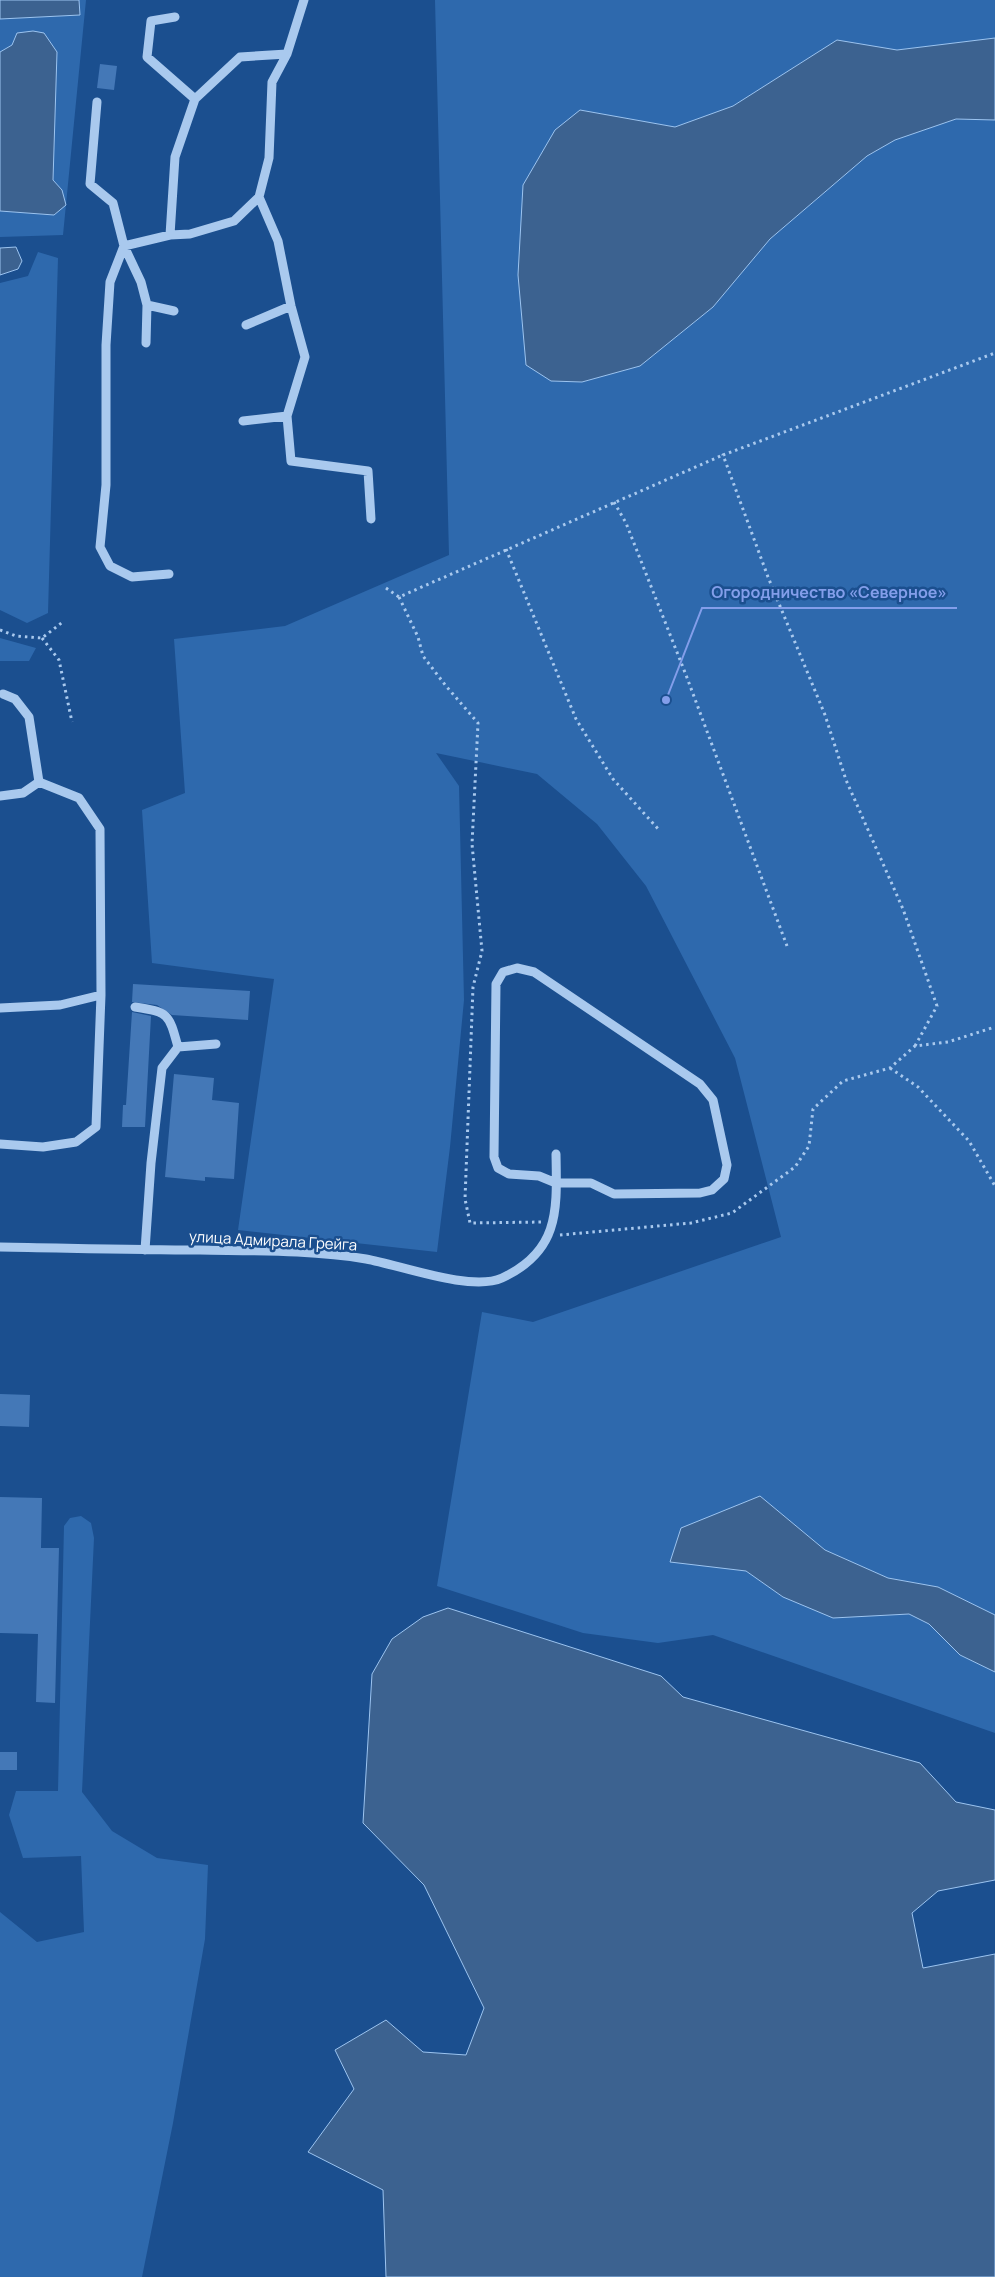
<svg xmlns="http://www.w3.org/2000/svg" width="995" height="2277" viewBox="0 0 995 2277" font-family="Manrope,sans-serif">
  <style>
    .green { fill: #2e69ad }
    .water { fill: #3c6290; stroke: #9cc4f0 }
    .building { fill: #4478b7 }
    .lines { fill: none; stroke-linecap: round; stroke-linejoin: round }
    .path { stroke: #a9c9ee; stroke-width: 3; stroke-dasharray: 2.5 4; stroke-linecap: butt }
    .minor { stroke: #a9c9ee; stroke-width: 9 }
    .labels { text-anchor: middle; stroke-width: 5; stroke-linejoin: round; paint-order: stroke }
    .street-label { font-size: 15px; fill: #fff; stroke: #1b4f8f }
    .leader { fill: none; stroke: #839eea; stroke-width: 2 }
    .callout-dot { fill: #839eea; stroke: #1b4f8f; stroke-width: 2 }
    .callout-label { font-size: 16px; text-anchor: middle; font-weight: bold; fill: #839eea; stroke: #1b4f8f; stroke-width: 5; stroke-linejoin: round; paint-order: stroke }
  </style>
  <rect width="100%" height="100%" fill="#1b4f8f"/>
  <path class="green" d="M79 0H86L63 235 0 237V211L54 215 62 190 53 180 57 52 12 45 0 52V19L79 15Z
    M435 0H995V38L897 50 837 40 733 106 675 127 580 110 551 381 582 382 640 366 713 307 770 239 867 156 895 140 956 119 995 120V1615L938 1587 888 1578 825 1550 760 1496 670 1561 746 1571 783 1597 885 1615 909 1614 929 1624 960 1655 995 1672V1733L713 1635 658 1643 583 1633 437 1586 482 1312 533 1322 781 1237 735 1058 646 886 597 824 537 774 436 753 459 786 464 1000 450 1147 437 1252 238 1230 274 979 152 963 142 810 185 793 174 639 285 626 449 555Z
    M38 252 58 258 48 613 27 623 0 610V283L28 276Z
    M0 638 36 648 29 661H0Z
    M81 1516 91 1523 94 1538 82 1792 112 1831 157 1858 208 1865 205 1939 173 2123 142 2277H0V1912L37 1942 84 1932 81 1856 23 1858 9 1815 16 1791H58L64 1526 70 1518Z"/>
  <path class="water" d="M0 0H79L80 15 0 19Z
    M33 31 44 33 57 52 53 180 62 190 66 205 54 215 0 211V52L12 45 17 33Z
    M995 38V120L956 119 895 140 867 156 770 239 713 307 640 366 582 382 551 381 526 365 518 275 523 185 555 130 580 110 675 127 733 106 837 40 897 50Z
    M16 247 22 261 18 269 0 275V248Z
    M760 1496 825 1550 888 1578 938 1587 995 1615V1672L960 1655 929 1624 909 1614 833 1618 783 1597 746 1571 670 1562 681 1528Z
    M448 1608 661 1676 683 1697 920 1763 956 1802 995 1810V1880L938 1891 912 1913 923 1968 995 1954V2277H386L383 2190 308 2152 354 2089 335 2050 386 2020 423 2052 466 2055 484 2008 424 1885 363 1823 372 1674 392 1639 423 1617Z"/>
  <path class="building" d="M100 64 117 66 114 90 97 88Z
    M133 984 250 991 248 1020 172 1015 157 1005 132 1002Z
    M132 1012 151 1016 145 1127H122L123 1105H126Z
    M174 1074 214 1078 212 1100 239 1103 234 1179 205 1177V1181L165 1177Z
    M0 1394 30 1395 29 1427 0 1426Z
    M0 1497 42 1498 41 1548H59L55 1703 36 1702 38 1634 0 1633Z
    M0 1752H17V1770H0Z"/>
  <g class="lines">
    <path class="path" d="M614 502 626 523 686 675 787 946
      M506 549 576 719 613 779 660 831
      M386 588 399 597 723 455
      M399 597 418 637 423 656 446 686 478 723 472 844 482 951 473 987 465 1199 470 1223 541 1222
      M0 630 16 636 42 638 64 621
      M42 638 59 660 72 722
      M915 1046 937 1006 903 909 846 780 825 715 768 577 723 455 995 353
      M890 1068 918 1087 969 1141 995 1186
      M560 1235 691 1223 732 1213 795 1167 809 1146 813 1109 843 1081 890 1068 915 1046 948 1042 995 1027"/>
    <path class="minor" d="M195 99 240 57 287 54
      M97 102 90 184 113 203 124 246 141 282 147 305 146 343
      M259 197 278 241 291 306 305 357 287 416 291 461 368 471 371 519
      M170 235 175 157 195 99 147 57 151 21 175 17
      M147 305 174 311
      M246 325 291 306
      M243 421 287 416
      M169 574 132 577 110 566 100 547 106 485V345L110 282 124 246 170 235 190 234 234 221 259 197 269 158 272 82 287 54 304 0
      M0 796 23 793 39 782 29 717 15 699 3 694
      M517 968 534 972 700 1084 713 1100 727 1165 724 1179 712 1190 700 1193 614 1194 591 1183H556L539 1176 509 1174 498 1168 494 1157 496 984 503 972Z
      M135 1007C169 1012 169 1014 178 1047
      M0 1008 60 1005 101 995
      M0 1144 43 1147 76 1142 96 1127 101 995 100 829 79 798 39 782
      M0 1247C67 1248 133 1250 200 1250 254 1251 312 1250 366 1259 400 1265 471 1292 502 1278 560 1251 557 1210 556 1154
      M145 1250 151 1163 162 1068 178 1047 216 1044"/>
  </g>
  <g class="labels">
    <g class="street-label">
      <text transform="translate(273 1241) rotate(3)" y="5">улица Адмирала Грейга</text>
    </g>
  </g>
  <path class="leader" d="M666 700L702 608H957"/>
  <circle class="callout-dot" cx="666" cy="700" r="5"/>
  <g class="callout-label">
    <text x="829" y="598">Огородничество «Северное»</text>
  </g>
</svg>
